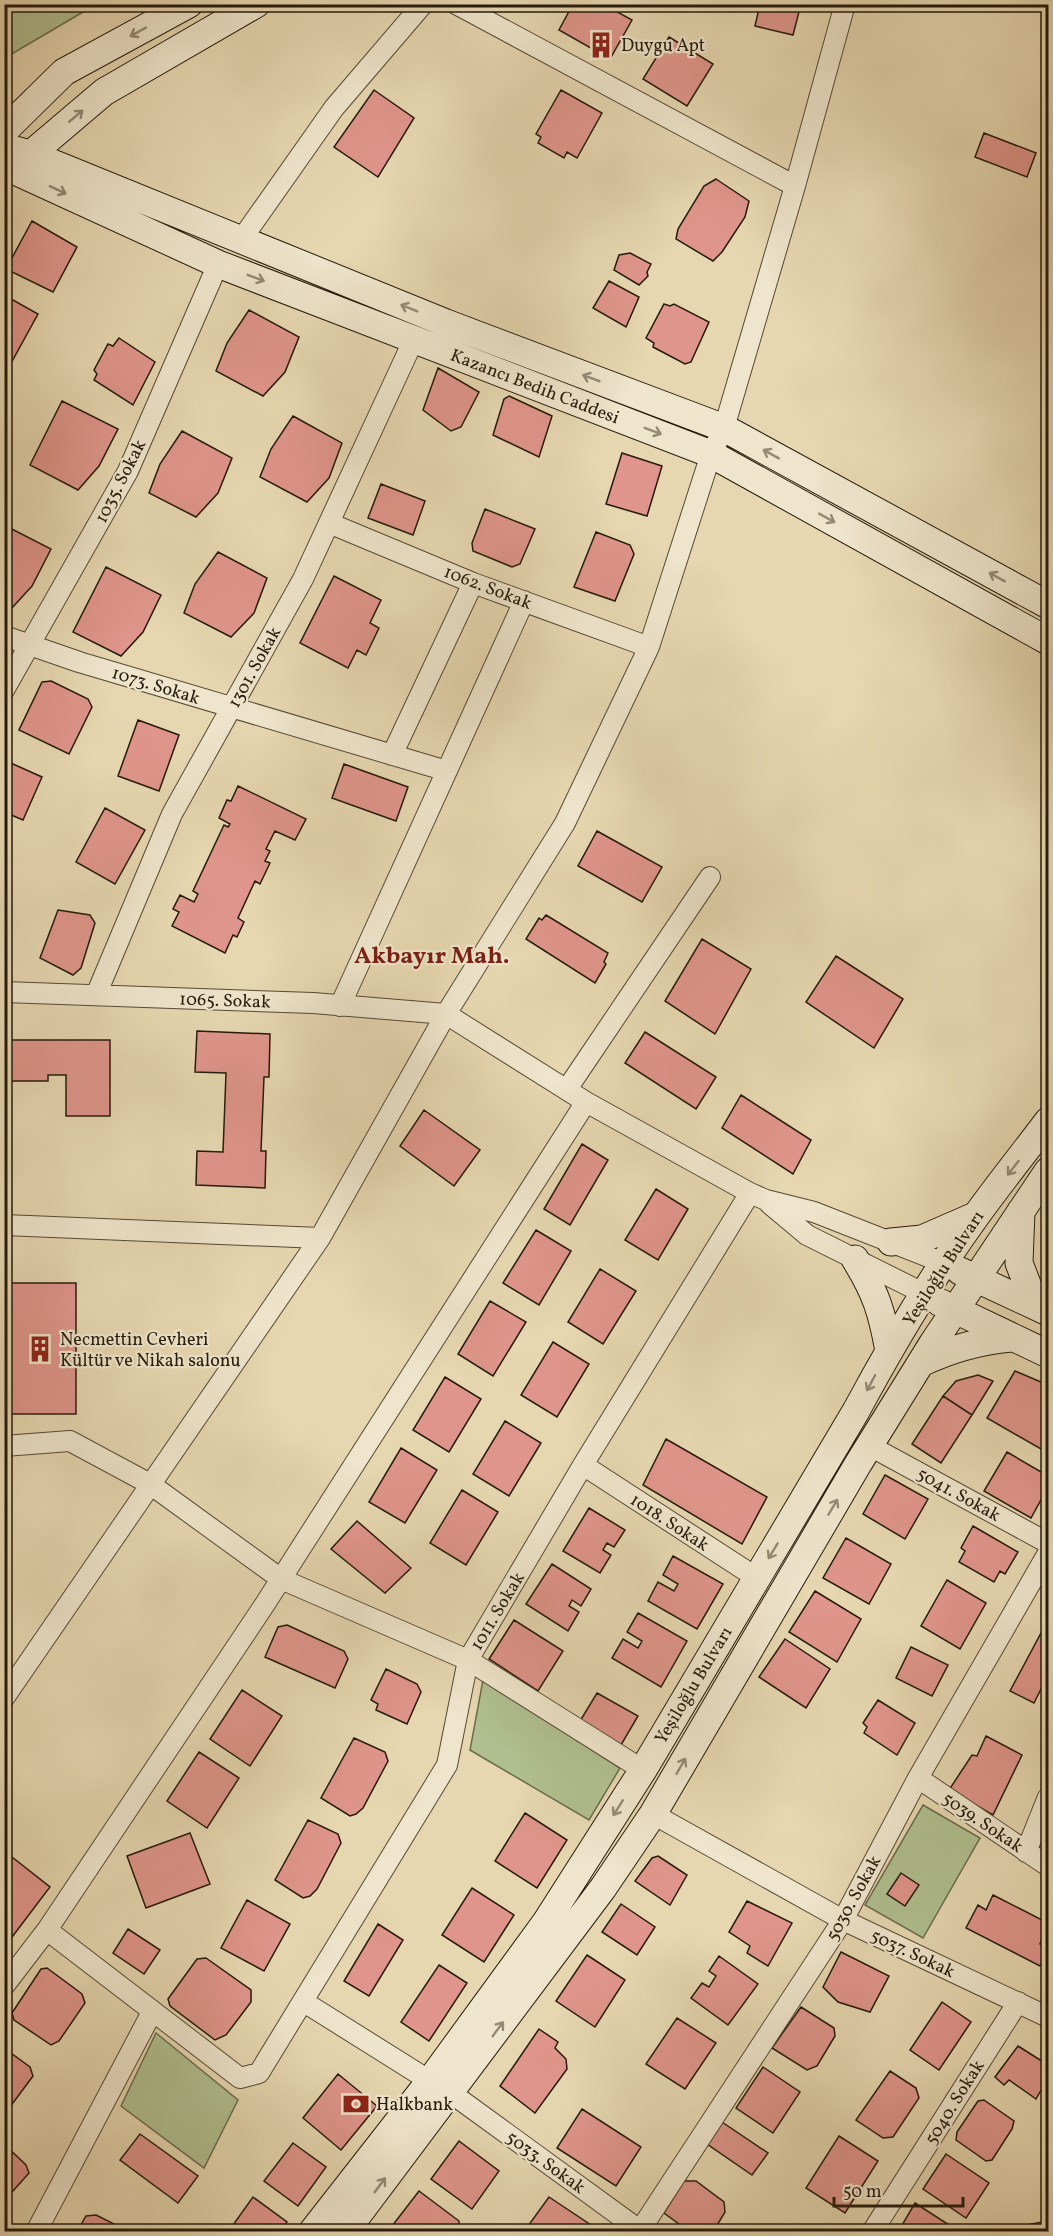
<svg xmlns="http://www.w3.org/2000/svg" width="1053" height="2236" viewBox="0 0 1053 2236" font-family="Vollkorn,serif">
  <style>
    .green { fill: #b0bf8f; stroke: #6a6c4e; stroke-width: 1.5 }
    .building { fill: #df958b; stroke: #251a0c; stroke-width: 1.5 }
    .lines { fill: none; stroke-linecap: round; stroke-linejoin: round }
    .street-casing { stroke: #554935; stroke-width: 22 }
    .secondary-casing { stroke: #251a0c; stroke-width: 29 }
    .street { stroke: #efe5cc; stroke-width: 20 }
    .secondary { stroke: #efe5cc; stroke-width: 27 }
    .oneway { stroke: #948a76 }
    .labels { text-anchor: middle; stroke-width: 4.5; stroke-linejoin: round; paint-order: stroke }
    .poi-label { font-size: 18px; fill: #251a0c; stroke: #efe5cc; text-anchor: start }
    .street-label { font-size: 18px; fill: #251a0c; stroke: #efe5cc }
    .district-label { font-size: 24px; font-weight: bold; fill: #7a1f14; stroke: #efe5cc }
  </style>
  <rect width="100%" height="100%" fill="#e6d7b0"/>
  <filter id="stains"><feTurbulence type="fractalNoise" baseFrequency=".00333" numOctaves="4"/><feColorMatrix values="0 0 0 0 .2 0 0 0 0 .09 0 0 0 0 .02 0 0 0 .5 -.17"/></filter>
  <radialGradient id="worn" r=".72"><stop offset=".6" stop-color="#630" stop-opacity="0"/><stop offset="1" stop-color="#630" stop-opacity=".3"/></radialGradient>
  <path class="green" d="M5 4H95V5L5 58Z
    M483 1680 620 1768 589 1820 470 1750Z
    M923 1805 980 1838 923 1938 865 1905Z
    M156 2033 238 2100 204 2168 121 2106Z"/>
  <path class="building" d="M573 4H603L632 20 610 59 559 30Z
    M760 4H801L793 35 755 26Z
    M669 37 713 64 687 106 643 79Z
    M374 90 414 118 378 177 334 147Z
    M561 90 602 113 577 158 567 152 564 158 538 143 541 137 536 134Z
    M984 133 1036 153 1027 177 975 157Z
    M716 179 749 201 745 217 722 252 713 261 676 239 678 229 704 186Z
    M32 221 77 247 53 292 6 269Z
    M630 253 651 264 647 272 648 276 639 285 614 270 619 255Z
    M609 281 639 297 626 327 593 308Z
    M4 295 38 314 10 365 4 362Z
    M664 304 670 306 674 304 709 322 691 362 685 364 653 347 654 343 646 338Z
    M249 310 299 337 285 372 263 396 216 371 227 343Z
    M119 338 155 362 133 405 94 380 97 374 94 370 108 344 113 346Z
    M438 368 479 392 461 427 451 431 423 410Z
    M509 396 552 416 539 457 493 435 504 399Z
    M62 401 118 429 99 466 78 490 30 465Z
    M293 416 342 443 329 478 307 502 260 477 271 449Z
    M182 431 232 458 218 493 196 517 149 493 160 464Z
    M622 453 662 466 647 516 606 504Z
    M381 484 425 501 413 535 368 518Z
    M485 509 535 529 520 564 512 567 473 551 472 543Z
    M4 525 51 549 32 586 10 610 4 607Z
    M596 532 630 545 634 554 615 601 574 587Z
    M218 552 267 578 254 613 231 637 184 613 195 584Z
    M106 567 161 595 143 632 121 656 73 632Z
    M334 576 381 600 370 623 379 628 366 655 357 650 348 668 300 643Z
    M51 681 88 699 92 707 69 754 19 730 42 682Z
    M138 720 179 735 159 791 118 776Z
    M4 760 42 777 23 820 4 812Z
    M344 764 408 787 396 821 332 798Z
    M238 786 306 819 295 840 275 831 266 849 270 851 265 861 270 863 260 884 255 881 238 918 244 922 237 937 233 935 225 953 172 926 179 912 173 909 180 895 194 902 198 894 193 891 224 825 228 827 230 824 219 818 227 800 231 801Z
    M105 808 145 830 115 884 76 862Z
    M597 831 662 867 642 902 578 866Z
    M58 910 90 915 95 923 81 968 73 975 40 958Z
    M546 915 608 953 604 962 606 964 595 983 526 939 539 918 542 920Z
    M702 939 751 969 715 1034 665 1001Z
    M836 956 903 999 874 1048 806 1002Z
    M197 1031 270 1034 269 1077H264L261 1151H266L265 1188 196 1185 197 1151 223 1152 226 1073 195 1072Z
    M645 1032 716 1077 696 1109 625 1063Z
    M4 1040H110V1116H66V1075H48V1081H4Z
    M741 1095 811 1140 793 1174 722 1128Z
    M424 1110 480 1150 454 1186 400 1146Z
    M582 1144 608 1160 570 1225 544 1209Z
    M656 1189 688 1209 658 1260 625 1240Z
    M536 1230 571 1251 539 1305 503 1283Z
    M600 1269 636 1291 603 1344 568 1322Z
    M4 1283H76V1414H4Z
    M490 1301 526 1322 493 1376 458 1354Z
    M553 1342 589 1364 557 1417 521 1395Z
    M1015 1371 1048 1385V1453L987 1418Z
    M978 1375 993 1381 972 1415 943 1396 956 1381Z
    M445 1377 481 1399 449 1452 413 1430Z
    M943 1396 972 1415 941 1463 912 1444Z
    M505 1421 541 1443 509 1496 473 1474Z
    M666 1439 767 1497 742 1544 643 1485Z
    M401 1448 437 1470 405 1523 369 1502Z
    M1007 1452 1048 1476V1487L1031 1518 984 1491Z
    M885 1475 928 1499 905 1539 863 1514Z
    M462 1490 498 1512 466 1565 430 1543Z
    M589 1508 625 1530 614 1547 607 1543 603 1550 611 1555 600 1573 563 1551Z
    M357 1521 411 1568 385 1593 331 1549Z
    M973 1526 1018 1552 1005 1574 1000 1571 994 1582 959 1562 965 1551 961 1548Z
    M846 1538 891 1564 869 1604 823 1578Z
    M673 1556 723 1584 697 1629 648 1601 658 1582 674 1591 678 1584 663 1575Z
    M552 1564 591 1589 581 1606 572 1600 569 1606 579 1612 568 1631 526 1604Z
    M947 1580 986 1603 960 1649 921 1626Z
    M815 1591 861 1619 837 1662 789 1632Z
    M638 1613 687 1641 661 1687 612 1658 623 1639 638 1648 642 1641 627 1632Z
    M514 1620 563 1651 538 1691 489 1659Z
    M287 1625 344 1651 348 1659 335 1688 265 1657 278 1627Z
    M1041 1633 1048 1637V1675L1034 1703 1010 1691Z
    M785 1639 830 1669 806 1708 759 1677Z
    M911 1647 948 1665 932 1696 896 1678Z
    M386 1669 417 1684 421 1692 407 1724 376 1710 378 1704 371 1700Z
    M242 1690 282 1716 250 1766 210 1739Z
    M597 1693 638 1716 621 1745 580 1721Z
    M878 1700 915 1723 897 1755 864 1733 867 1727 863 1723Z
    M986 1736 1022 1755 993 1815 949 1790 972 1755 977 1756Z
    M354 1738 385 1752 388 1761 363 1808 356 1814 350 1816 321 1798Z
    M199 1752 239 1778 207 1828 167 1801Z
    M525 1813 567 1840 537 1888 495 1861Z
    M308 1820 338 1834 341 1843 317 1889 310 1896 303 1898 275 1880Z
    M190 1833 210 1884 146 1908 127 1856Z
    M658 1856 687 1875 670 1905 635 1881 652 1858Z
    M12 1857 50 1887 6 1945 4 1866Z
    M901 1873 919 1885 905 1906 887 1894Z
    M472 1888 514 1915 484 1962 442 1935Z
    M993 1895 1048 1923 1040 1944 1048 1950 1040 1966 966 1928 978 1905 986 1910Z
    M247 1900 290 1924 264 1971 221 1948Z
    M747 1901 792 1923 768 1966 747 1953 750 1946 729 1932Z
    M621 1904 655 1927 637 1955 602 1932Z
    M378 1924 403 1940 369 1996 344 1981Z
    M128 1929 160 1950 144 1974 113 1953Z
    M841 1952 889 1976 870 2012 838 2002 823 1987Z
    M587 1955 625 1980 595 2027 556 2001Z
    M719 1956 758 1984 728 2025 691 1998 702 1983 709 1987 716 1976 709 1971Z
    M206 1958 251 1990V2002L226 2035 215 2040 170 2006 168 1999 197 1959Z
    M439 1965 467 1983 429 2041 401 2022Z
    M47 1968 82 1994 85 2003 59 2041 51 2045 14 2020 12 2013 41 1969Z
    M942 2002 971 2022 939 2070 910 2050Z
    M801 2007 834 2028 835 2036 817 2066 807 2070 772 2048Z
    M677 2018 716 2043 685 2089 646 2064Z
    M539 2029 558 2042 555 2048 566 2059 567 2069 535 2113 500 2086Z
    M1018 2046 1048 2065V2078L1036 2099 1009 2080 1004 2085 995 2077Z
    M4 2048 30 2067 33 2076 4 2115Z
    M763 2067 800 2092 773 2133 736 2108Z
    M890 2071 916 2088 919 2098 893 2137 883 2138 856 2120Z
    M338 2074 377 2106 341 2150 303 2118Z
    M984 2100 1014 2121 1012 2129 992 2160 986 2161 956 2140 957 2132 978 2101Z
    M582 2109 641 2147 616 2186 557 2148Z
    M722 2122 768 2153 752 2175 707 2144Z
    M140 2134 198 2176 178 2203 120 2160Z
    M839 2136 878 2161 845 2213 806 2188Z
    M459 2141 499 2171 472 2209 431 2179Z
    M293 2143 326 2167 298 2206 264 2181Z
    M4 2144 26 2165 29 2173 4 2201Z
    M946 2154 989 2183 966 2218 923 2189Z
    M684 2181H696L724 2202 725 2212 713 2232H690L664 2213Z
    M419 2191 459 2221V2226L454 2232H391L389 2230Z
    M253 2197 287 2222 279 2232H228Z
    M549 2197 591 2225 587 2232H528V2226Z
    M915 2203 960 2232H898Z
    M96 2215 120 2227 121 2232H77L86 2216Z
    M1048 2221V2232H1025L1027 2225Z"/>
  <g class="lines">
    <g class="street-casing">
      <path id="street" d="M456 4 795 186
        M241 240 334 108 423 4
        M329 523 473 583 649 647
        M4 636 79 662 447 771
        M4 690 128 471 218 264
        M392 755 473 583
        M4 992 313 1003 446 1014 586 1102 750 1193 766 1200 814 1212 944 1263
        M96 995 172 814 303 579 414 339
        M340 1006 524 601
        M567 1089 710 877
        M770 1204 807 1235 925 1294
        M4 1225 320 1238
        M4 1446 70 1441 150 1484 281 1579 468 1660 643 1770
        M870 1446 1048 1543
        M583 1465 757 1578
        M4 1698 320 1238 446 1014 565 823 649 647 711 454 724 428 795 186 845 4
        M918 1778 1048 1866
        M653 1814 843 1920 1048 2017
        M1026 1852 1048 1797
        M47 1930 240 2078 259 2073 447 1765 468 1660 583 1465 750 1193
        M4 1986 47 1930 265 1604 586 1102
        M304 2002 430 2081
        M451 2093 642 2232
        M36 2232 152 2012
        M639 2232 843 1920 918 1778 1048 1553
        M872 2232 1018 2002"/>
    </g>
    <g class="secondary-casing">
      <path id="secondary" d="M4 131 64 72 189 4
        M4 147 30 154 446 323 724 428 1048 605
        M18 165 104 92 256 4
        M4 168 13 170 218 264 711 454 1048 641
        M1021 1211 1019 1263 1029 1289 1048 1311
        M891 1242 922 1239 975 1216
        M855 1259C876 1293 882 1312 889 1351
        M960 1271 1048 1312
        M939 1302 1048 1354
        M921 1363C950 1349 979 1341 1011 1338
        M312 2232 430 2081 546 1922 643 1770 856 1411C892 1344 931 1278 976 1216 999 1184 1024 1153 1048 1121
        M345 2232 603 1888 653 1814 858 1464 933 1343 1048 1171"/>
    </g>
    <use href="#street" class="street"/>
    <use href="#secondary" class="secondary"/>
  </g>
  <defs><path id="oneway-shaft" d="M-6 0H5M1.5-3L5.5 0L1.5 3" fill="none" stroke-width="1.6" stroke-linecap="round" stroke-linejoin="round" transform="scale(1.5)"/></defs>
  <g class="oneway">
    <use href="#oneway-shaft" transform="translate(138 32) rotate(151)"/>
    <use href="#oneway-shaft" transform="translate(76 116) rotate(-40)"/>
    <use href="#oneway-shaft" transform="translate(58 190) rotate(25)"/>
    <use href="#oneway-shaft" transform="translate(256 278) rotate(21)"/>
    <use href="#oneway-shaft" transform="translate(409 308) rotate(-158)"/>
    <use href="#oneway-shaft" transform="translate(591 378) rotate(-159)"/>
    <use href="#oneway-shaft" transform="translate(653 431) rotate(21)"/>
    <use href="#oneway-shaft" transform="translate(771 454) rotate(-151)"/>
    <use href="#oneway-shaft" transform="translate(827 518) rotate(29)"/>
    <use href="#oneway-shaft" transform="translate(997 577) rotate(-151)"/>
    <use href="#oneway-shaft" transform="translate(1013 1168) rotate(128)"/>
    <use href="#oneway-shaft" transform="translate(871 1383) rotate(118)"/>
    <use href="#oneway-shaft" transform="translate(833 1507) rotate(-59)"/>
    <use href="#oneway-shaft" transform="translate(773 1551) rotate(121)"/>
    <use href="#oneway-shaft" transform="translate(681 1766) rotate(-60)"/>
    <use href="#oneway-shaft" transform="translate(618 1808) rotate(122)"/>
    <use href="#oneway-shaft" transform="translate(498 2029) rotate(-53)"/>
    <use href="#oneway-shaft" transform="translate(380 2185) rotate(-53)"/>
  </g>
  <defs>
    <g id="building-bare" transform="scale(2.07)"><path d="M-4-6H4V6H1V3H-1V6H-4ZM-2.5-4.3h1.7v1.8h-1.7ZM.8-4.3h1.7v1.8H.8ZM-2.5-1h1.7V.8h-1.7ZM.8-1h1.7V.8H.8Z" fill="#8f2418" stroke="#efe5cc" stroke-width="2.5" paint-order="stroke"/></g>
    <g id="bank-bare" transform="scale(2.07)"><path d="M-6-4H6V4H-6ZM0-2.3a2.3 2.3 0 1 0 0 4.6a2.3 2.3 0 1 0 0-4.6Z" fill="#8f2418" stroke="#efe5cc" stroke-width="2.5" paint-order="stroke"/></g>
  </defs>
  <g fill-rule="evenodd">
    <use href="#building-bare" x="601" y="45"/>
    <use href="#building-bare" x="40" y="1349"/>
    <use href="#bank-bare" x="356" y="2104"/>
  </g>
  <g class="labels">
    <g class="poi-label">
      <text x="621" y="51">Duygu Apt</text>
      <text x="60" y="1345">Necmettin Cevheri<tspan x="60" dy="21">Kültür ve Nikah salonu</tspan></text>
      <text x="376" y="2110">Halkbank</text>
    </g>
    <g class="street-label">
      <text transform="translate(535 386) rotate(21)" y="6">Kazancı Bedih Caddesi</text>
      <text transform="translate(120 481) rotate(-63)" y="6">1035. Sokak</text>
      <text transform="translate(488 587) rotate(21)" y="6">1062. Sokak</text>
      <text transform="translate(254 667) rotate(-61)" y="6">1301. Sokak</text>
      <text transform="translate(156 685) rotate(17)" y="6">1073. Sokak</text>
      <text transform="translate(225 1000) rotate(2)" y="6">1065. Sokak</text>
      <text transform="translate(943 1268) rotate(-57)" y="6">Yeşiloğlu Bulvarı</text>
      <text transform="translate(959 1494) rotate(29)" y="6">5041. Sokak</text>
      <text transform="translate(670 1522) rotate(33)" y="6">1018. Sokak</text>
      <text transform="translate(497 1611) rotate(-59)" y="6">1011. Sokak</text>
      <text transform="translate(693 1685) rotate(-59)" y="6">Yeşiloğlu Bulvarı</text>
      <text transform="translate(983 1822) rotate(34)" y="6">5039. Sokak</text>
      <text transform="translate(853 1898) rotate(-61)" y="6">5030. Sokak</text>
      <text transform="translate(913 1953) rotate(25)" y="6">5037. Sokak</text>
      <text transform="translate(954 2102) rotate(-58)" y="6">5040. Sokak</text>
      <text transform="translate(546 2162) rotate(36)" y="6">5033. Sokak</text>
    </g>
    <g class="district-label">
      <text x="432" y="963">Akbayır Mah.</text>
    </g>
  </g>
  <rect width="1053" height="2236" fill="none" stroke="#e6d7b0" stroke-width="24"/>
  <rect x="6" y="6" width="1041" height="2224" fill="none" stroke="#251a0c" stroke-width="3"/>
  <rect x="12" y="12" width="1029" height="2212" fill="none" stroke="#251a0c" stroke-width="1.5"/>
  <path d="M834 2197v9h129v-9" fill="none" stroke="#251a0c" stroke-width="3"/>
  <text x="843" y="2197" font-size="18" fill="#251a0c" stroke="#efe5cc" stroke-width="4.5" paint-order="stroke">50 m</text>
  <rect width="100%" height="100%" filter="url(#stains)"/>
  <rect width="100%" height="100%" fill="url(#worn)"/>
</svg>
